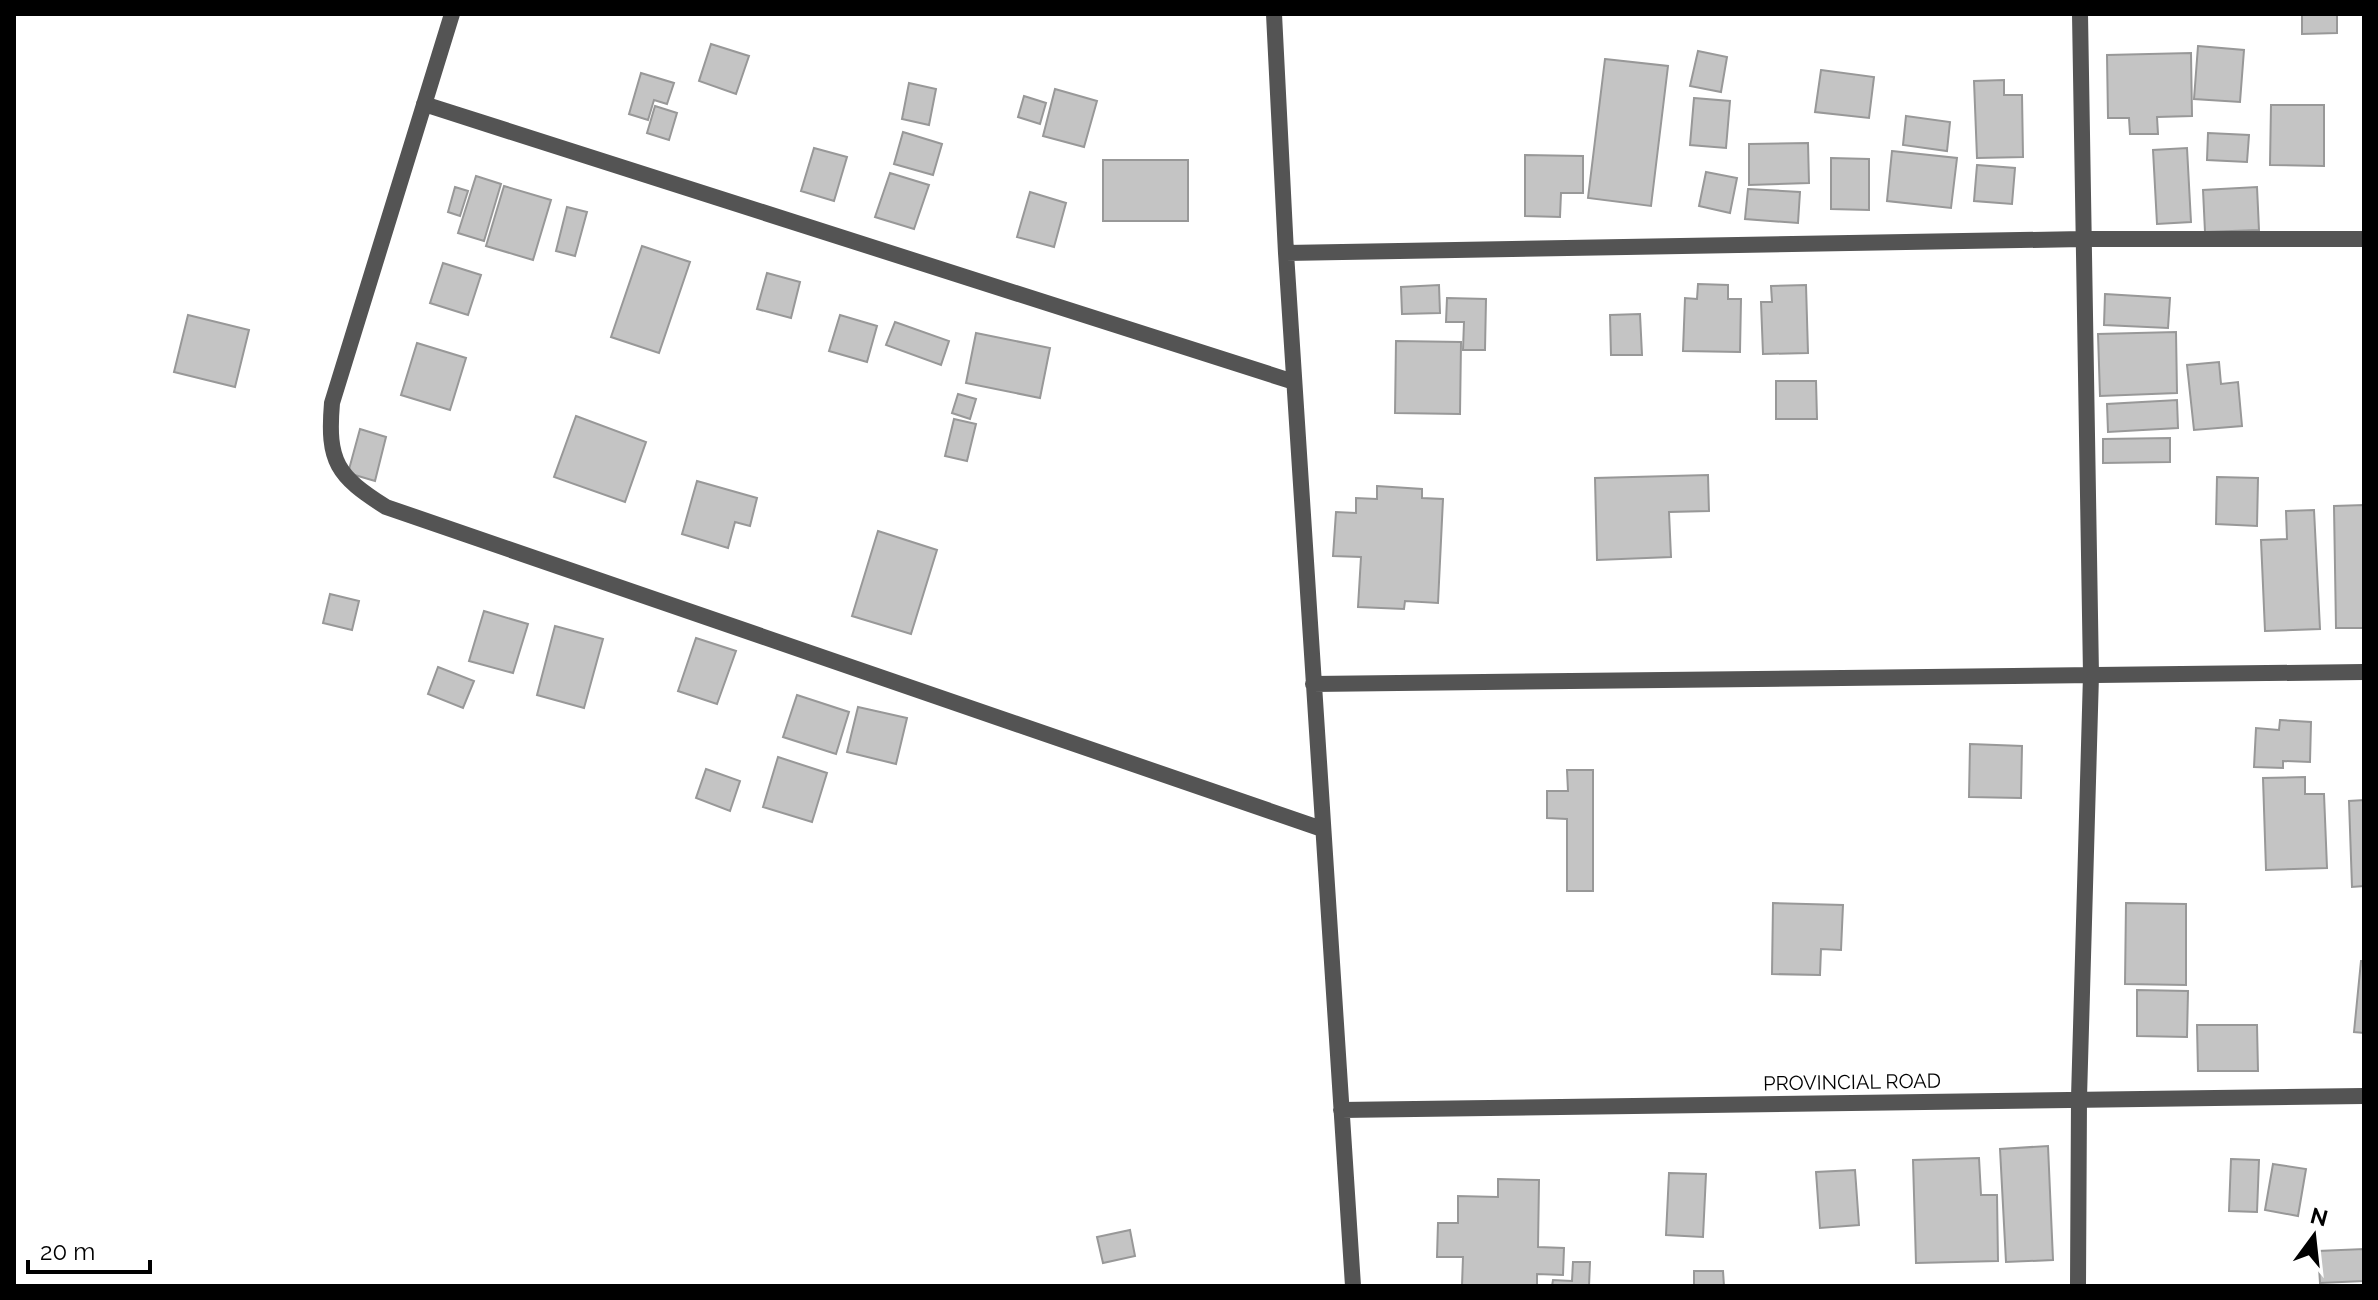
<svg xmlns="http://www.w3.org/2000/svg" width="2378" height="1300" viewBox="0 0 2378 1300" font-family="Raleway,sans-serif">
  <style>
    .building { fill: #c4c4c4; stroke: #989898; stroke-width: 2 }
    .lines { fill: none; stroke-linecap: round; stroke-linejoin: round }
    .street { stroke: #545454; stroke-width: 16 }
    .labels { text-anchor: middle; stroke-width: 7; stroke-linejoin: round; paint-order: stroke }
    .street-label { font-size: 20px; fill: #000; stroke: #fff }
  </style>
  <rect width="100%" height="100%" fill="#fff"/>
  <path class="building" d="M2302 14H2337V33L2302 34Z
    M711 44 749 56 736 94 699 81Z
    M2198 46 2244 50 2240 102 2194 99Z
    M1698 51 1727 57 1721 92 1690 86Z
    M2191 53 2192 116 2157 117 2158 134H2130L2129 118H2108L2107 55Z
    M1605 59 1668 66 1651 206 1588 198Z
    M1821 70 1874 77 1869 118 1815 112Z
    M641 73 674 83 667 104 654 100 648 120 629 114Z
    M2004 80V95H2022L2023 157 1977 158 1974 81Z
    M909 83 936 89 929 125 902 119Z
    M1055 89 1097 101 1084 147 1043 136Z
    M1024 96 1046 103 1040 124 1018 117Z
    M1694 98 1730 101 1726 148 1690 145Z
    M2271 105H2324V166L2270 165Z
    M655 106 677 113 669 140 647 133Z
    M1906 116 1950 122 1947 151 1903 145Z
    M903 132 942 144 933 175 894 164Z
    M2208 133 2249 135 2247 162 2207 160Z
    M1808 143 1809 183 1749 185V144Z
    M814 148 847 157 834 201 801 191Z
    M2187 148 2191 222 2157 224 2153 150Z
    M1892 151 1957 158 1951 208 1887 201Z
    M1525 155 1583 156V193H1561L1560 217 1525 216Z
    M1831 158 1869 159V210L1831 209Z
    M1103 160H1188V221H1103Z
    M1977 165 2015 168 2012 204 1974 201Z
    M1706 172 1737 178 1730 213 1699 206Z
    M890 173 929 185 914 229 875 217Z
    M476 176 501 184 484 241 458 233Z
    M504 186 551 200 533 260 486 246Z
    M455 187 468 191 460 216 448 212Z
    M2257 187 2259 230 2205 232 2203 190Z
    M1748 189 1800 192 1798 223 1745 219Z
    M1030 192 1066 203 1054 247 1017 237Z
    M567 207 587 212 575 256 556 251Z
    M642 246 690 262 659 353 611 337Z
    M443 263 481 275 468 315 430 303Z
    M767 273 800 282 791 318 757 309Z
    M1698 284 1728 285V299H1741L1740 352 1683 351 1685 298 1697 299Z
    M1439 285 1440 313 1402 314 1401 287Z
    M1806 285 1808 353 1763 354 1761 302H1772L1771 286Z
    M2105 294 2170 298 2168 328 2104 325Z
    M1447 298 1486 299 1485 350H1463L1464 322H1446Z
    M1640 314 1642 355H1611L1610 315Z
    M188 315 249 330 235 387 174 372Z
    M840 315 877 326 867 362 829 351Z
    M895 322 949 341 941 365 886 345Z
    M2176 332 2177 393 2100 396 2098 334Z
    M976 333 1050 348 1040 398 966 383Z
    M1396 341 1461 342 1460 414 1395 413Z
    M417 343 466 358 450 410 401 395Z
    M2219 362 2221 384 2238 382 2242 426 2194 430 2187 365Z
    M1776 381H1816L1817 419H1776Z
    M958 394 976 399 970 419 952 413Z
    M2177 400 2178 428 2108 432 2107 404Z
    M576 416 646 442 625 502 554 477Z
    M954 419 976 424 967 461 945 456Z
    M360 429 386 437 375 481 348 473Z
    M2170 438V462L2103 463V439Z
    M1708 475 1709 511 1669 512 1671 557 1597 560 1595 478Z
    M2217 477 2258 478 2257 526 2216 524Z
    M697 481 757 498 750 526 735 522 728 548 682 534Z
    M1377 486 1422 489V498L1443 499 1438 603 1405 601 1404 609 1358 607 1361 557 1333 556 1336 512 1356 513V498L1377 499Z
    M2364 505V628H2336L2334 506Z
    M2314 510 2320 629 2265 631 2261 540 2287 539 2286 511Z
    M878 531 937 550 911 634 852 616Z
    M330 594 359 601 352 630 323 623Z
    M484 611 528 624 513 673 469 661Z
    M555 626 603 639 584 708 537 695Z
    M696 638 736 651 717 704 678 691Z
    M438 667 474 681 463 708 428 694Z
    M797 695 849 712 836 754 783 737Z
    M858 707 907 718 896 764 847 752Z
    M2280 720 2311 722 2310 762 2283 761V768L2254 767 2256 728 2279 730Z
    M1970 744 2022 746 2021 798 1969 797Z
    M778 757 827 773 812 822 763 807Z
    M706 769 740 781 730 811 696 798Z
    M1567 770H1593V891H1567V819L1547 818V791H1568Z
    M2305 777V794H2324L2327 868 2266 870 2263 778Z
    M2364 800V886L2352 887 2349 801Z
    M1773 903 1843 905 1841 950 1821 949 1820 975 1772 974Z
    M2126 903 2186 904V985L2125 984Z
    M2361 961H2364V1033L2354 1032Z
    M2137 990 2188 991 2187 1037 2137 1036Z
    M2197 1025H2257L2258 1071H2198Z
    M2048 1146 2053 1260 2006 1262 2000 1149Z
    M1979 1158 1981 1195H1997L1998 1261 1916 1263 1913 1160Z
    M2231 1159 2259 1160 2257 1212 2229 1211Z
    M2273 1164 2306 1169 2298 1216 2265 1210Z
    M1855 1170 1859 1225 1820 1228 1816 1172Z
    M1669 1173 1706 1174 1703 1237 1666 1235Z
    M1498 1179 1539 1180 1538 1247 1564 1248 1563 1275 1537 1274V1286H1462L1463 1257H1437L1438 1223H1458V1196L1498 1197Z
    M1130 1230 1135 1256 1103 1263 1097 1237Z
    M2364 1249V1281L2320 1283 2318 1251Z
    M1573 1262H1590L1589 1286H1552L1553 1280 1572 1281Z
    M1694 1271H1723L1724 1286H1694Z"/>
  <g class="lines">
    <path class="street" d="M452 14 332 403C327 462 337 476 386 507L1322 829
      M1274 14 1286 253 1353 1286
      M424 104 1294 382
      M1286 253 2083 239H2364
      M1313 684 2364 672
      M1341 1110 2364 1096
      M2078 1286 2079 1098 2091 675 2080 14"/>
  </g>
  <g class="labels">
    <g class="street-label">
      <text transform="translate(1852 1082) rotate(-1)" y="7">PROVINCIAL ROAD</text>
    </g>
  </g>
  <rect width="2378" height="1300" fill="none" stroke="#000000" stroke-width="32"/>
  <g transform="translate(2314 1236) rotate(15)" stroke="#ffffff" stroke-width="6" paint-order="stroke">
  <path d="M0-6L14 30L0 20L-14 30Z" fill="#000000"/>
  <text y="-12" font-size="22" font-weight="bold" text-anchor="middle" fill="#000000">N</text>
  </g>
  <path d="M28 1260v12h122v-12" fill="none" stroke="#000000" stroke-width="4"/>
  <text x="40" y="1260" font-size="24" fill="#000000" stroke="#ffffff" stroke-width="6" paint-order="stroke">20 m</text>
</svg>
